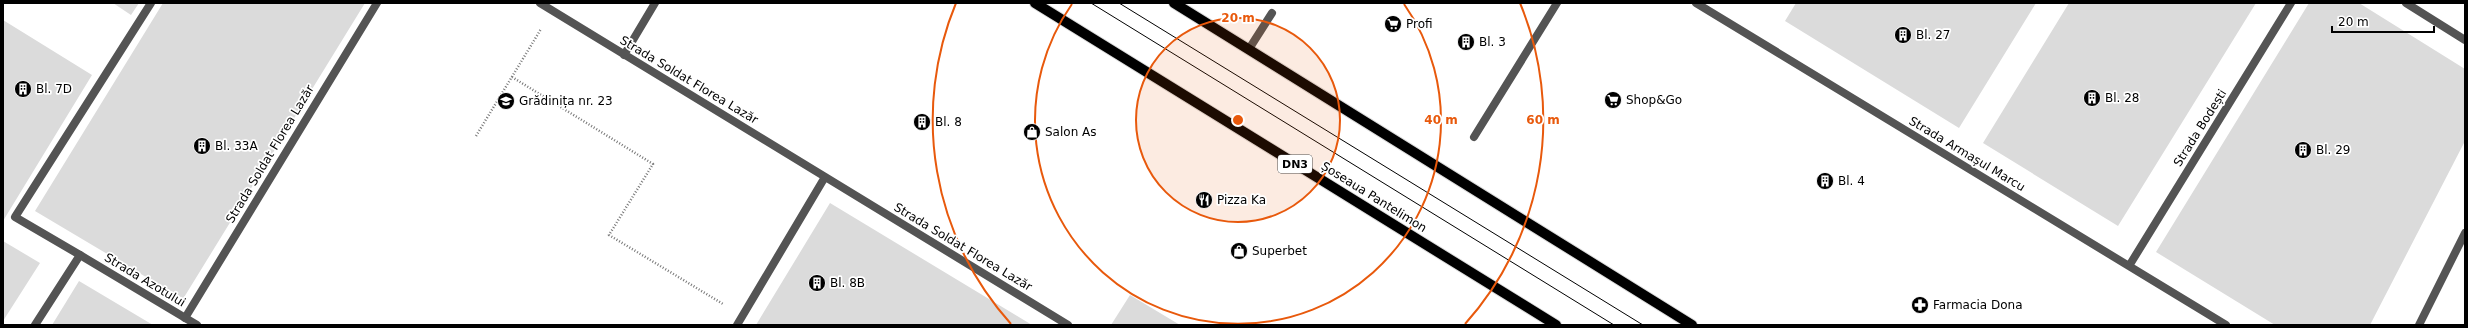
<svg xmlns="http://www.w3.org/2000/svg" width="2468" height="328" viewBox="0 0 2468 328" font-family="'DejaVu Sans',sans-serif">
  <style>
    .green { fill: #dbdbdb }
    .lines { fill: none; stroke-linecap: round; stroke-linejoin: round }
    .primary-casing { stroke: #dbdbdb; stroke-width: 12 }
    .path { stroke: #767676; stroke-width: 2.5; stroke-dasharray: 1 2; stroke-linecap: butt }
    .service { stroke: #545454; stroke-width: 8 }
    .minor { stroke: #545454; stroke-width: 8 }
    .primary { stroke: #000; stroke-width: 10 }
    .tram { stroke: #000; stroke-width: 1 }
    .ring { fill: none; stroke: #e8590c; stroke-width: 2 }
    .labels { text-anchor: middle; stroke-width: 3.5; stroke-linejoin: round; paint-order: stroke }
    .shield { fill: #fff; stroke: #4c4c4c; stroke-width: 1 }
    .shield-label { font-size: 11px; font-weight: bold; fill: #000 }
    .poi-label { font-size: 12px; fill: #000; stroke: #fff; text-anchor: start }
    .street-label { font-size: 12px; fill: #000; stroke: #fff }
    .centre { fill: #e8590c; stroke: #fff; stroke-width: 2 }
    .ring-label { font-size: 12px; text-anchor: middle; font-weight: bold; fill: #e8590c; stroke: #fff; stroke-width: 3.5; stroke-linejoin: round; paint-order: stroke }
  </style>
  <rect width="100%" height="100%" fill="#fff"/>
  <path class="green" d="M113 3H139L131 15Z
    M163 3H365L183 299 35 211Z
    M1796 3H2036L1959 128 1785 21Z
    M2069 3H2256L2118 226 1983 143Z
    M2309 3H2359L2465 69V141L2370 325H2275L2156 252Z
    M3 20 92 75 3 221Z
    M830 203 1032 325H756Z
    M3 241 40 263 3 321Z
    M79 281 153 325H52Z
    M1130 295 1180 325H1111Z"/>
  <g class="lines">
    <g class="primary-casing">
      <path id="primary" d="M1035 3 1556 325
        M1174 3 1692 325"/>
    </g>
    <path class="path" d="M512 77 653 164 609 235 723 304
      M476 136 541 29"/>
    <path class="service" d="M540 3 1068 325
      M1696 3 2226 325
      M1249 49 1272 13
      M624 55 655 3
      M1474 137 1557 3
      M80 255 15 217 151 3
      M2129 266 2291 3
      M185 318 377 3
      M737 325 825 177"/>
    <path class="minor" d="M2406 3 2465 40
      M35 325 80 255 197 325
      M2419 325 2465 233"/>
    <use href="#primary" class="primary"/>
    <path class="tram" d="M1091 3 1614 325
      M1119 3 1643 325"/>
  </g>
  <circle cx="1238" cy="120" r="102" fill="#e8590c" fill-opacity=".12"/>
  <g class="ring">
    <circle cx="1238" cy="120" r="102"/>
    <path d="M1404 4A203 203 0 1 1 1072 4"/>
    <path d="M1011 324A305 305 0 0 1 956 3M1520 3A305 305 0 0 1 1465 324"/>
  </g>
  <defs>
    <g id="supermarket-disc" transform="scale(0.9)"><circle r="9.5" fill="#000" stroke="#fff"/><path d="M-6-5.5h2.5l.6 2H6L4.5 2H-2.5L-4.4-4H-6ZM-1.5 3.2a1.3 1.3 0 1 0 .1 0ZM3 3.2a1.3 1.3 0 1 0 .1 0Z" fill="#fff"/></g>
    <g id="building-disc" transform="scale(0.9)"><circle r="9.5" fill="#000" stroke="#fff"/><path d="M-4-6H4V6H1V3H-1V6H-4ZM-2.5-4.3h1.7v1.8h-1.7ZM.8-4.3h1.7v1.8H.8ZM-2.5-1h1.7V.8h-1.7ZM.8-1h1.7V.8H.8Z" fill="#fff"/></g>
    <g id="school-disc" transform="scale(0.9)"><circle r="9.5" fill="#000" stroke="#fff"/><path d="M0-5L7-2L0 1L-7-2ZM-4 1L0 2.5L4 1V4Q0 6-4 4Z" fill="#fff"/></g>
    <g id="shop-disc" transform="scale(0.9)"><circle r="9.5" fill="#000" stroke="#fff"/><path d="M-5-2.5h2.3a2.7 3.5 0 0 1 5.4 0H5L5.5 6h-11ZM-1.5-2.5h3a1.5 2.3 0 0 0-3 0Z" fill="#fff"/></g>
    <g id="restaurant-disc" transform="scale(0.9)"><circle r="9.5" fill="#000" stroke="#fff"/><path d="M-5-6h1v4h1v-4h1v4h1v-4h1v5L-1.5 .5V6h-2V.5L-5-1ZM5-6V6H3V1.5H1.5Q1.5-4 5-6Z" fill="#fff"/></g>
    <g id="pharmacy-disc" transform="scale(0.9)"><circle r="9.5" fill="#000" stroke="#fff"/><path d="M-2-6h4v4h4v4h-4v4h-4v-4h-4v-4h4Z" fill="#fff"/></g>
  </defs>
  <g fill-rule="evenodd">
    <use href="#supermarket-disc" x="1393" y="24"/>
    <use href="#building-disc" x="1903" y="35"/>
    <use href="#building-disc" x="1466" y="42"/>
    <use href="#building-disc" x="23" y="89"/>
    <use href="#building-disc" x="2092" y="98"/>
    <use href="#supermarket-disc" x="1613" y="100"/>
    <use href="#school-disc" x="506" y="101"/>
    <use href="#building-disc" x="922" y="122"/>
    <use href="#shop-disc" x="1032" y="132"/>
    <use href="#building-disc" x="202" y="146"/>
    <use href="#building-disc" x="2303" y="150"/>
    <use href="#building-disc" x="1825" y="181"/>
    <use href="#restaurant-disc" x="1204" y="200"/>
    <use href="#shop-disc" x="1239" y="251"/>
    <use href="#building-disc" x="817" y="283"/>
    <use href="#pharmacy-disc" x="1920" y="305"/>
  </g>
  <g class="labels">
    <rect class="shield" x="1278" y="155" width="34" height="18" rx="3"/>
    <g class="shield-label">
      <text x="1295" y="168">DN3</text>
    </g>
    <g class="poi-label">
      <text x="1406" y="28">Profi</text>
      <text x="1916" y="39">Bl. 27</text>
      <text x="1479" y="46">Bl. 3</text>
      <text x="36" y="93">Bl. 7D</text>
      <text x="2105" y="102">Bl. 28</text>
      <text x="1626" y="104">Shop&amp;Go</text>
      <text x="519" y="105">Grădinița nr. 23</text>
      <text x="935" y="126">Bl. 8</text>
      <text x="1045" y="136">Salon As</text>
      <text x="215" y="150">Bl. 33A</text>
      <text x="2316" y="154">Bl. 29</text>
      <text x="1838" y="185">Bl. 4</text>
      <text x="1217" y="204">Pizza Ka</text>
      <text x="1252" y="255">Superbet</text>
      <text x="830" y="287">Bl. 8B</text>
      <text x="1933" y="309">Farmacia Dona</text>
    </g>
    <g class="street-label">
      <text transform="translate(689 80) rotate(31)" y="4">Strada Soldat Florea Lazăr</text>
      <text transform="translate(2200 128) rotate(-58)" y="4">Strada Bodești</text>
      <text transform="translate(270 154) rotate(-59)" y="4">Strada Soldat Florea Lazăr</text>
      <text transform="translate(1967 154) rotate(31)" y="4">Strada Armașul Marcu</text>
      <text transform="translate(1374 197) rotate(32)" y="4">Șoseaua Pantelimon</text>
      <text transform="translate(963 247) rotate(31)" y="4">Strada Soldat Florea Lazăr</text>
      <text transform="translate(145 280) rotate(31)" y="4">Strada Azotului</text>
    </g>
  </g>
  <circle cx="1238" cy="120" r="6" class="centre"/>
  <g class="ring-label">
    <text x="1238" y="22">20 m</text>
    <text x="1441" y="124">40 m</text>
    <text x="1543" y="124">60 m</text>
  </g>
  <rect width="2468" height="328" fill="none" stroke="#000000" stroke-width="8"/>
  <path d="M2332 26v6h102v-6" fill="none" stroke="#000000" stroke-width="2"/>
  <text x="2338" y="26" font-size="12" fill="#000000" stroke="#ffffff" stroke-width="3" paint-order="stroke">20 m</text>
</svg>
